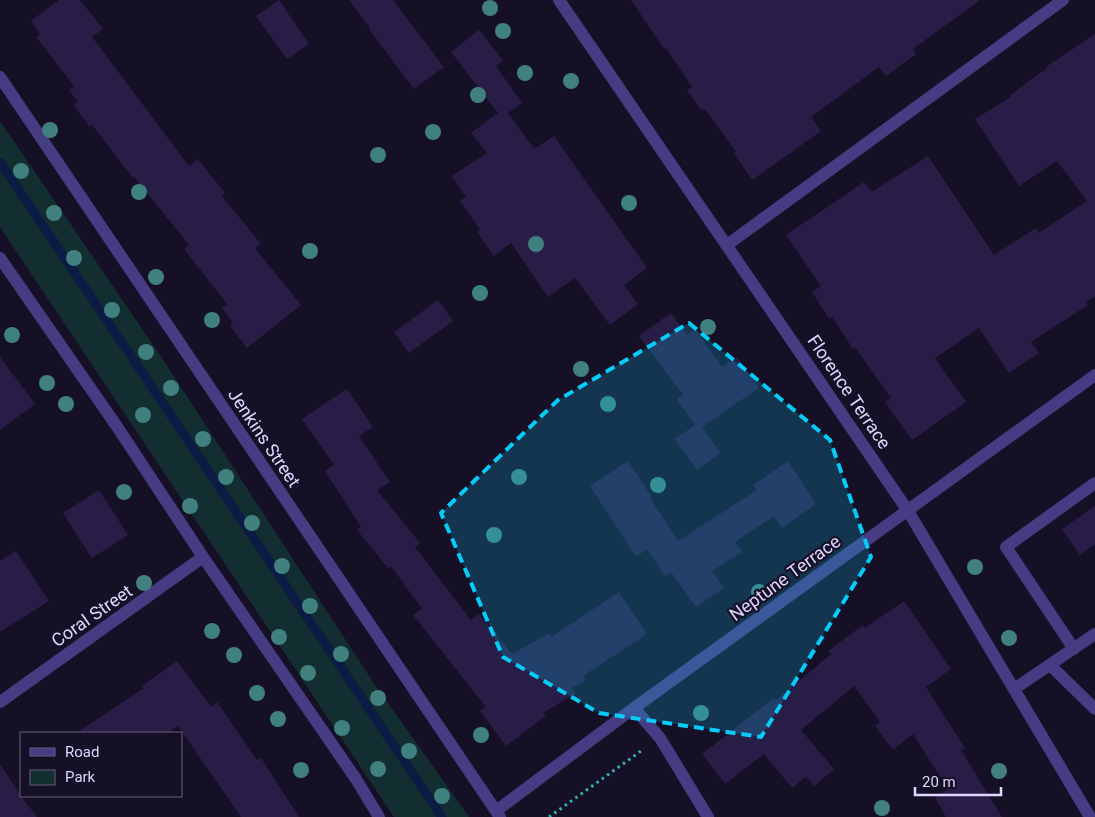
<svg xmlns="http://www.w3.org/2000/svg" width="1095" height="817" viewBox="0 0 1095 817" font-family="Roboto,sans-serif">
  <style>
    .green { fill: #132e30 }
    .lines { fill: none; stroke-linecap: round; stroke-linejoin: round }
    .stream { stroke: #0c1b43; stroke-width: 9 }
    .building { fill: #281d46 }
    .path { stroke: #33b2b5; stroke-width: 3; stroke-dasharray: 2.5 4; stroke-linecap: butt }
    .minor { stroke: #453c83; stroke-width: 12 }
    .tree { fill: #40807f }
    .marked { fill: #08ccf8; fill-opacity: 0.2; stroke: #08ccf8; stroke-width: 4; stroke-dasharray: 10 6; stroke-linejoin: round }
    .labels { text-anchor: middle; stroke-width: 4.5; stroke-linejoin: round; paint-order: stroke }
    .street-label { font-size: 18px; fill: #ded6fe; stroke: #161026 }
  </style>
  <rect width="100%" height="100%" fill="#161026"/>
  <path class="green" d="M0 121 162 358 373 682 469 817H394L0 227Z"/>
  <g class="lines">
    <path class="stream" d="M0 162 442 817"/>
  </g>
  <path class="building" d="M59 0H80L103 29 92 37 189 166 198 159 225 193 222 196 261 244 255 248 301 305 247 348 230 326 233 323 222 308 227 304 184 249 189 245 134 177 133 178 92 125 90 127 73 105 78 102 69 90 74 86 36 37 40 34 31 21Z
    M279 0 309 44 287 59 256 16Z
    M349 0H393L444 67 414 89 369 29 370 28Z
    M631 0H980L913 49 916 54 886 76 879 67 811 117 821 131 752 180 734 153 736 152 705 109 702 111 687 90 692 87 666 48 664 49Z
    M479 30 503 60 496 66 522 103 508 113 534 149 554 136 647 268 624 285 638 304 610 325 575 278 548 297 511 243 494 256 477 232 480 230 460 201 466 197 452 176 487 153 471 133 498 113 451 52Z
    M1095 34V296L1086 302 1088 305 1031 342 1039 353 1009 373 979 328 935 358 966 402 912 440 885 402 891 398 855 347 853 349 832 317 829 319 812 292 821 286 786 235 864 182 872 192 928 156 994 255 1036 228 1039 233 1087 201 1057 161 1019 186 975 119 1011 97 1010 95 1047 68 1046 67Z
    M438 300 453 321 409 353 394 332Z
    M671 313 687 335 695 329 722 367 737 357 759 388 702 427 721 453 697 470 675 439 695 425 677 399 683 395 639 336Z
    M0 357 35 404 0 430Z
    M347 389 373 427 359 436 390 482 377 490 420 543 415 547 471 620 479 614 512 654 549 633 551 637 619 592 647 634 583 676 586 680 572 688 575 694 543 713 546 716 506 746 480 711 486 707 413 615 422 609 391 566 388 568 357 530 361 527 325 471 334 465 302 419Z
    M628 461 652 497 650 498 678 541 757 490 753 485 788 461 816 504 782 528 774 516 735 542 742 552 712 571 724 588 696 607 671 572 665 576 647 549 636 557 590 486Z
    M99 490 128 535 92 558 63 513Z
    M1095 506V544L1080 555 1062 529Z
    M16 551 49 601 0 632V561Z
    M904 601 951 669 926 687 965 748 961 750 1002 817H946L935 798 948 789 913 734 893 750 875 726 880 722 854 686 801 730 834 769 814 786 806 777 792 788 764 754 725 784 702 754 774 698 776 700 831 654 828 651 863 625 865 628Z
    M177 661 211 707 217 702 257 760 261 758 299 817H241L178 726 168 733H76L144 688 142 686Z
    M0 764 21 796 37 817H0Z"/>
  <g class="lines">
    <path class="path" d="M549 817 641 751"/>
    <path class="minor" d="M559 0 908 511 1090 817
      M0 77 500 817
      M727 245 1063 0
      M0 258 118 428 203 557 356 779 379 817
      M1074 649 1006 547 1095 483
      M1050 665 1095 709
      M1014 689 1095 634
      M0 702 203 557
      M634 708 660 738 708 817
      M496 811 634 708 1095 375"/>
  </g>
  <g class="tree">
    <circle cx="490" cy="8" r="8"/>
    <circle cx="503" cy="31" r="8"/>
    <circle cx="525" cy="73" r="8"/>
    <circle cx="571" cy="81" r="8"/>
    <circle cx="478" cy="95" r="8"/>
    <circle cx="50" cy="130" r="8"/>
    <circle cx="433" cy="132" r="8"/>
    <circle cx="378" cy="155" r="8"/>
    <circle cx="21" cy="171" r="8"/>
    <circle cx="139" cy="192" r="8"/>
    <circle cx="629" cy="203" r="8"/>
    <circle cx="54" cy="213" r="8"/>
    <circle cx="536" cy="244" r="8"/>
    <circle cx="310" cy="251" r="8"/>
    <circle cx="74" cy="258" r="8"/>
    <circle cx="156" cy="277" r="8"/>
    <circle cx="480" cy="293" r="8"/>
    <circle cx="112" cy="310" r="8"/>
    <circle cx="212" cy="320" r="8"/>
    <circle cx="708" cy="327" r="8"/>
    <circle cx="12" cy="335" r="8"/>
    <circle cx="146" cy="352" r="8"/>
    <circle cx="581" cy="369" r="8"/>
    <circle cx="47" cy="383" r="8"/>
    <circle cx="171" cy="388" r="8"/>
    <circle cx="66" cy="404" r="8"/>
    <circle cx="608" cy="404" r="8"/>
    <circle cx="143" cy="415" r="8"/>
    <circle cx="203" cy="439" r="8"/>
    <circle cx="226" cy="477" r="8"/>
    <circle cx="519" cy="477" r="8"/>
    <circle cx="658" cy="485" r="8"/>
    <circle cx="124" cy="492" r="8"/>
    <circle cx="190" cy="506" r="8"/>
    <circle cx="252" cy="523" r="8"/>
    <circle cx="494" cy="535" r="8"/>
    <circle cx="282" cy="566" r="8"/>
    <circle cx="975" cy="567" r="8"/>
    <circle cx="144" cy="583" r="8"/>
    <circle cx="759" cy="592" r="8"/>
    <circle cx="310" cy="606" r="8"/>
    <circle cx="212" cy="631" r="8"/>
    <circle cx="279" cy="637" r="8"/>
    <circle cx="1009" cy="638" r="8"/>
    <circle cx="341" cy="654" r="8"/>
    <circle cx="234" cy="655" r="8"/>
    <circle cx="308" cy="673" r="8"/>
    <circle cx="257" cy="693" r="8"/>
    <circle cx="378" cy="698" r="8"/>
    <circle cx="701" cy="713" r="8"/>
    <circle cx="278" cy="719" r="8"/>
    <circle cx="342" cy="728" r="8"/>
    <circle cx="481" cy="735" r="8"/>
    <circle cx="409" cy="751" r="8"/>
    <circle cx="378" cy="769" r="8"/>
    <circle cx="301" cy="770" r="8"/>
    <circle cx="999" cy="771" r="8"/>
    <circle cx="442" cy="796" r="8"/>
    <circle cx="882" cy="808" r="8"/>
  </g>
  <path class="marked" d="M689 323 830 440 871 557 761 737 599 713 503 657 441 513 558 400Z"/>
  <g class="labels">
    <g class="street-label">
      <text transform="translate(849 392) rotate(56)" y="6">Florence Terrace</text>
      <text transform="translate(264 438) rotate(56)" y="6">Jenkins Street</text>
      <text transform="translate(785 578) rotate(-36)" y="6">Neptune Terrace</text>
      <text transform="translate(92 616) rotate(-35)" y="6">Coral Street</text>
    </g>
  </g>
  <rect x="20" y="732" width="162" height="65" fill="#161026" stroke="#665f7c"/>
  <rect x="30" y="748" width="25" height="8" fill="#453c83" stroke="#665f7c"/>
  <text x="65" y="757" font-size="15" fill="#ded6fe">Road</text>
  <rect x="30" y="770" width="25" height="15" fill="#132e30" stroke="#665f7c"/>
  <text x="65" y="782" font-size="15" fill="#ded6fe">Park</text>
  <path d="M915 787v8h86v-8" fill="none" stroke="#ded6fe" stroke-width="2.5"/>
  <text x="922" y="787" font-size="15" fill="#ded6fe" stroke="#161026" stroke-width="4" paint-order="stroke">20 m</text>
</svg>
